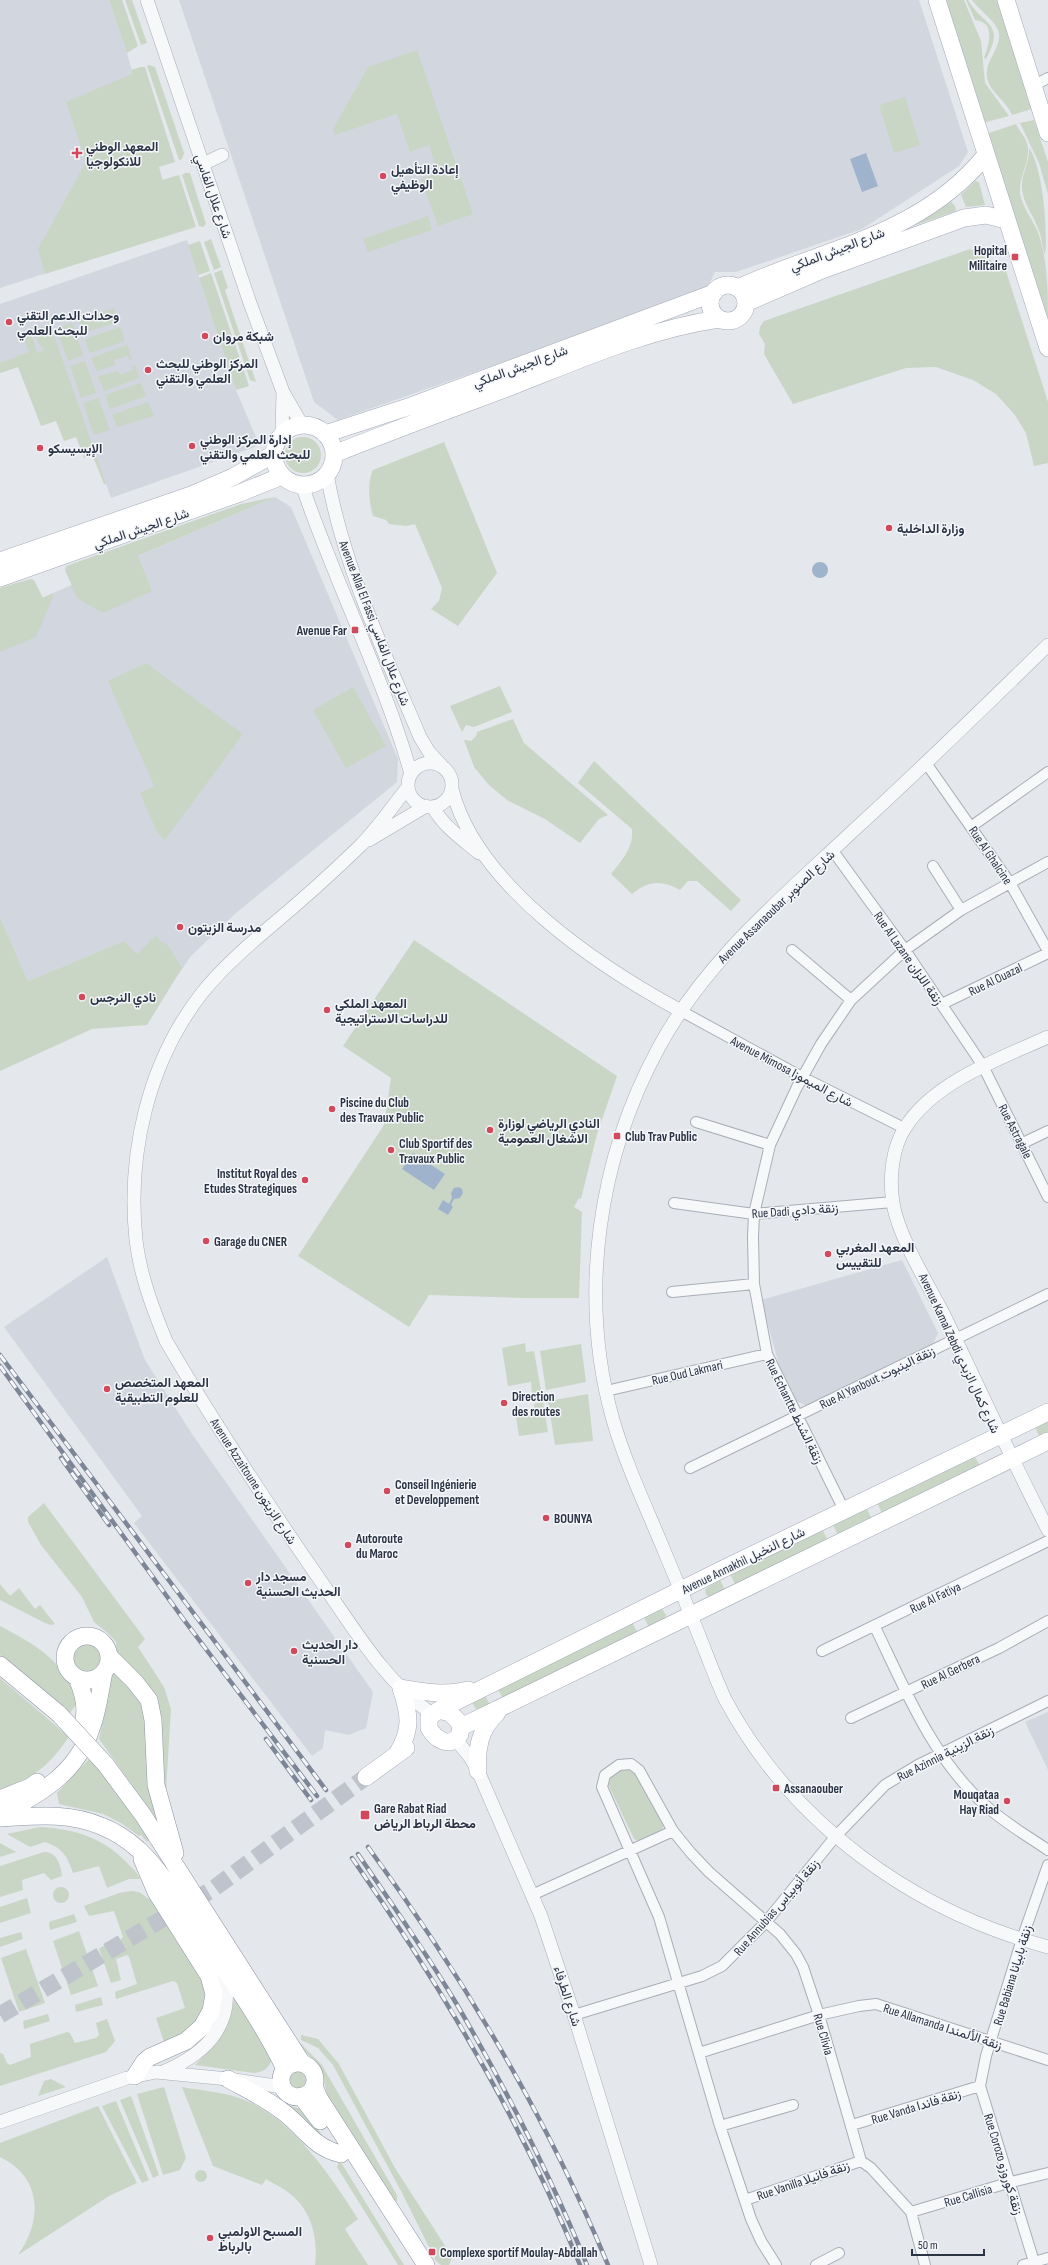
<svg xmlns="http://www.w3.org/2000/svg" width="1048" height="2265" viewBox="0 0 1048 2265" font-family="'Sofia Sans Condensed',Vazirmatn,sans-serif">
  <style>
    .built { fill: #d2d6de }
    .green { fill: #c9d6c5 }
    .water { fill: #9fb4cc }
    .lines { fill: none; stroke-linecap: round; stroke-linejoin: round }
    .primary-tunnel { stroke: #bfc3cb; stroke-width: 17; stroke-dasharray: 17 8; stroke-linecap: butt }
    .minor-casing { stroke: #a9aeb7; stroke-width: 12 }
    .tertiary-casing { stroke: #a9aeb7; stroke-width: 14 }
    .primary-casing { stroke: #a3abb8; stroke-width: 18 }
    .trunk-casing { stroke: #8b94a3; stroke-width: 18 }
    .minor { stroke: #f7f8fa; stroke-width: 10 }
    .tertiary { stroke: #f7f8fa; stroke-width: 13 }
    .primary { stroke: #fff; stroke-width: 17 }
    .trunk { stroke: #fff; stroke-width: 17 }
    .rail-casing { stroke: #7d8696; stroke-width: 4.5 }
    .rail { stroke: #f4f6f9; stroke-width: 3; stroke-dasharray: 9; stroke-linecap: butt }
    .trunk-bridge-casing { stroke: #8b94a3; stroke-width: 18; stroke-linecap: butt }
    .trunk-bridge { stroke: #fff; stroke-width: 17 }
    .poi-dot { fill: #d1495b; stroke: #f4f6f9; stroke-width: 1.5 }
    .labels { text-anchor: middle; stroke-width: 3; stroke-linejoin: round; paint-order: stroke }
    .poi-label { font-size: 13px; font-weight: bold; fill: #2b3445; stroke: #f4f6f9; text-anchor: start }
    .street-label { font-size: 13px; fill: #2b3445; stroke: #f4f6f9 }
  </style>
  <rect width="100%" height="100%" fill="#e4e7ec"/>
  <path class="built" d="M0 0H109L127 53 177 231 0 288Z
    M179 0H919L968 152 959 166 862 229 736 272H715L706 291 338 420 314 402Z
    M187 240 236 390 258 442 255 447 111 498 59 353 0 373V304Z
    M275 497 291 507 398 759 397 782 236 913 191 956 171 985 124 941 28 981 0 917V616Z
    M107 1257 145 1360 192 1434 373 1692 366 1728 349 1735 325 1730 323 1748 312 1756 134 1523 142 1516 4 1327Z
    M902 1260 938 1333 933 1344 807 1406 794 1400 781 1372 761 1300Z
    M1048 1712V1770L1025 1722Z"/>
  <path class="green" d="M109 0H122L138 46 127 53Z
    M125 0H132L147 43 141 45Z
    M945 0H964L981 41 985 83 1009 116 983 123Z
    M966 0H968C984 27 1006 22 986 59L984 58C989 44 996 22 975 20Z
    M972 0H997L1032 109 1012 115C1006 100 990 93 987 77 984 59 1006 45 997 28 991 17 979 10 972 0Z
    M417 50 473 214 438 226 421 179 438 173 429 145 410 152 397 114 335 135 333 129 368 67Z
    M149 65 155 67 184 153 182 159 179 160 147 66Z
    M141 67H145L175 162 159 167 162 180 179 175 196 227 45 274 38 249 86 162 66 102 132 74 131 70Z
    M905 97 920 145 894 153 879 105Z
    M1034 120 1048 162V194L1039 163 1020 123Z
    M1016 124C1019 130 1025 137 1027 143 1032 160 1018 176 1020 194 1023 209 1034 221 1039 235 1048 263 1048 295 1048 323L986 134Z
    M1029 148C1043 167 1048 233 1045 255 1042 247 1042 237 1038 228 1033 214 1023 204 1022 188 1021 174 1030 162 1029 148Z
    M185 173H190L206 224 203 227 199 226 182 175Z
    M975 181 979 182 985 205 966 207 961 195Z
    M951 202 955 206 956 211 916 225Z
    M428 216 432 230 368 252 363 239Z
    M211 239 221 267 214 270 204 242Z
    M200 241 210 271 198 275 188 245Z
    M970 249 1005 268 1048 402V463L1034 466 1026 433 1015 415 996 394 973 380 936 367 906 368 793 404 764 354 765 344 759 334 760 327 764 321Z
    M222 270 228 288 225 290 256 382 250 380 214 273Z
    M211 273 249 386 236 390 199 278Z
    M114 308 118 322 83 333 78 320Z
    M72 323 83 355 68 361 56 328Z
    M50 324 106 484H104L92 454 84 458 76 437 64 441 56 421 41 426 18 367 0 373V363L29 352 22 334 30 331 37 353 44 350 42 346H40L34 330Z
    M120 327 125 341 90 353 85 339Z
    M127 345 132 359 129 360 128 356 114 360 115 365 97 371 91 358Z
    M85 361 96 393 81 398 70 366Z
    M135 365 139 378 104 391 98 376 118 371 120 375 133 370 132 366Z
    M141 383 146 396 110 409 105 395Z
    M98 398 110 430 94 435 83 403Z
    M148 402 154 416 117 427 112 415Z
    M285 455a18 18 0 1 1 36 0a18 18 0 1 1-36 0Z
    M444 442 497 573 458 626 431 609 439 601 442 588 415 524 406 526 389 524 386 520 373 516C369 503 367 482 373 470Z
    M275 497 138 556 152 591 103 613 77 598 65 570 66 566 241 504Z
    M30 579 34 580 43 598 53 593V597L36 637 0 652V588Z
    M146 663 243 734 165 840 158 834 140 793 154 786 108 681Z
    M500 686 512 712 474 727 466 725 462 732 450 706Z
    M353 687 386 746 346 768 313 710Z
    M513 719 524 743 608 815 599 819 580 843 545 819 507 800 489 785 474 767 464 740 471 741 476 736 477 732Z
    M594 761 741 900 731 911 697 881H688L680 890C663 880 648 880 632 894L611 874C622 860 634 847 632 829L578 783Z
    M0 917 28 981 124 941 138 954 156 935 161 942 168 945 182 968 147 1025 92 1029 0 1071Z
    M414 940 617 1076 597 1134 581 1199 579 1198 574 1207 582 1212 579 1298H525L429 1295 409 1327 298 1256 384 1125 391 1078 343 1046Z
    M525 1343 526 1352 534 1351 541 1391 532 1393 531 1382 508 1386 502 1348Z
    M581 1344 586 1382 546 1390 540 1351Z
    M588 1394 593 1441 555 1445 548 1401Z
    M543 1402 548 1432 519 1436 516 1417 535 1414 534 1404Z
    M1048 1420V1434L1040 1438 1035 1427Z
    M974 1455 980 1466 882 1514 877 1502Z
    M44 1503 145 1639 138 1647 164 1687 171 1709 166 1791H164L158 1726 117 1659 116 1642 110 1635 94 1622 82 1597 41 1545 28 1522V1517Z
    M866 1507 872 1519 838 1535 832 1523Z
    M822 1529 828 1541 736 1586 730 1574Z
    M720 1580 725 1590 710 1597 706 1595 705 1589Z
    M0 1584 10 1596 19 1588 35 1609 40 1605 55 1624 51 1625 45 1623 0 1600Z
    M662 1609 666 1615 664 1620 649 1628 644 1617Z
    M632 1622 638 1634 503 1699 497 1687Z
    M0 1626C39 1647 61 1658 78 1702L69 1714 0 1655Z
    M70 1658a17 17 0 1 1 34 0a17 17 0 1 1-34 0Z
    M113 1671 142 1699 156 1818 99 1739Z
    M0 1678 69 1737C48 1767 35 1777 0 1790Z
    M484 1694 490 1705 476 1709 473 1704V1700Z
    M91 1757 150 1839 147 1842 141 1835 139 1836 121 1823 103 1814 59 1804 57 1793Z
    M626 1768 634 1772 664 1825 661 1833 640 1842 634 1839 608 1784 611 1775Z
    M40 1827C75 1829 105 1838 129 1865 133 1869 139 1874 140 1879H129L107 1888 99 1866 73 1873C67 1855 62 1848 45 1842L30 1847 7 1834Z
    M0 1843 16 1852 0 1857Z
    M44 1852C57 1851 61 1866 62 1876L51 1880 44 1873 22 1880 23 1890 0 1897V1866Z
    M53 1895a8 8 0 1 1 16 0a8 8 0 1 1-16 0Z
    M131 1891 139 1892 152 1901 203 1982C211 2017 193 2029 164 2042L156 2018 185 2008 177 1983 173 1981 116 1999 115 1992 137 1984 129 1957 127 1955 116 1959 121 1980 111 1983 99 1949C105 1943 119 1944 123 1937L114 1911 89 1916 84 1906 119 1893Z
    M27 1898 31 1913 0 1923V1907Z
    M74 1914 77 1922 50 1930 49 1922Z
    M79 1931 98 1986 71 1995 53 1941Z
    M21 1932 23 1939 0 1947V1938Z
    M26 1949 45 2003 19 2012 1 1958Z
    M235 1994 272 2060C268 2069 264 2072 254 2073L195 2065C216 2044 231 2024 235 1994Z
    M101 1997 103 2005 76 2012 75 2005Z
    M48 2014 50 2021 24 2029 23 2021Z
    M107 2019 115 2041 106 2052 0 2086V2053L3 2054 7 2063 10 2065 31 2057 30 2044 67 2032 70 2033 75 2043 96 2038 99 2035 96 2023Z
    M301 2035 318 2039 339 2064 395 2168 451 2255 452 2258 449 2265H441L436 2261 401 2191 333 2065 318 2048 301 2040Z
    M293 2036 322 2065 330 2079 397 2195V2201L394 2202 328 2098 321 2068 302 2048Z
    M288 2080a9 9 0 1 1 18 0a9 9 0 1 1-18 0Z
    M51 2079 66 2087 38 2096 44 2081Z
    M164 2087 186 2158 180 2170 163 2175 137 2094Z
    M182 2087C203 2091 227 2092 247 2101 294 2121 332 2178 358 2219L345 2229 368 2265H315C318 2242 313 2215 295 2198 287 2190 276 2185 266 2179L262 2185 213 2166Z
    M131 2096 159 2175 153 2178 120 2100Z
    M116 2101 149 2180 142 2183 102 2106Z
    M287 2105 305 2110 326 2141Z
    M98 2106 137 2183 109 2196 18 2255C43 2220 42 2177 0 2157V2143Z
    M339 2162 342 2164 404 2265H398L337 2167Z
    M195 2176a6 6 0 1 1 12 0a6 6 0 1 1-12 0Z"/>
  <path class="water" d="M866 153 878 186 862 192 850 159Z
    M812 570a8 8 0 1 1 16 0a8 8 0 1 1-16 0Z
    M413 1153 445 1174 434 1190 402 1169Z
    M459 1187 462 1189 463 1193 460 1198 454 1199 451 1205 453 1207 448 1215 438 1209 443 1200 449 1204 452 1198 451 1193 454 1188Z"/>
  <g class="lines">
    <path class="primary-tunnel" d="M0 2015 213 1889 366 1777"/>
    <g class="minor-casing">
      <path id="minor" d="M1033 86 1048 78
        M926 763 1010 883 1048 951
        M972 826 1048 772
        M833 851 905 950 983 1066 1048 1197
        M933 866 961 910
        M792 950 851 1000
        M942 1004 1048 953
        M681 1011 802 1077 904 1128
        M696 1122 770 1145
        M1023 1143 1048 1131
        M674 1203 754 1214 893 1202
        M672 1292 754 1284
        M606 1391 767 1354
        M690 1468 1048 1294
        M844 1510 767 1354 754 1284 753 1237 754 1214 770 1145 797 1087 821 1044 851 1000 905 950 961 910 1048 862
        M875 1627C905 1689 932 1757 984 1804 1003 1822 1026 1835 1048 1850
        M822 1651 1048 1541
        M851 1718 999 1648 1048 1621
        M532 1895 673 1831
        M574 2015 702 1976 722 1966 766 1922 835 1837 885 1785 918 1765 1048 1701
        M699 2053 819 2015 859 2006 876 2004 1048 2060
        M852 2125 980 2086
        M720 2126 793 2105
        M745 2200 861 2161
        M911 2212 1011 2182 1048 2173
        M776 2265 761 2241 751 2219 720 2126 659 1917 602 1787 605 1775 619 1765 631 1764 639 1770 673 1831 691 1853 709 1872 780 1934 796 1954 803 1967 819 2015 861 2161 871 2168 911 2212 925 2265
        M816 2265 839 2253
        M1023 2265 1048 2258
        M1035 2265 980 2086 986 2056 1022 1939 1048 1865"/>
    </g>
    <g class="tertiary-casing">
      <path id="tertiary" d="M147 0 250 303 283 392 302 425
        M203 164 222 155
        M282 435 283 392
        M327 474C343 565 384 652 420 737L429 752 441 765
        M302 485C335 583 383 675 411 774
        M1048 645C984 707 920 770 854 830 783 897 706 960 659 1047 598 1159 578 1296 613 1420 627 1468 649 1513 668 1560 681 1591 694 1622 706 1653 712 1668 718 1684 725 1699 792 1824 913 1911 1048 1947
        M408 785a22 22 0 1 1 44 0a22 22 0 1 1-44 0Z
        M408 787C392 807 377 829 360 846 331 874 301 901 271 926 247 946 222 968 202 993 148 1062 127 1154 136 1240 140 1275 153 1309 166 1341 214 1423 266 1502 320 1580 353 1627 384 1681 432 1714
        M452 789C476 885 598 966 681 1011
        M433 807C443 826 462 839 479 853
        M369 840 426 806
        M1048 1037C1001 1058 933 1082 905 1128 892 1148 889 1179 893 1203 898 1236 929 1286 945 1317 979 1388 1012 1460 1048 1530
        M456 1740 470 1757 478 1771 541 1916 574 2015 651 2265
        M165 2071C209 2052 238 2020 222 1970
        M0 2122 127 2078 156 2072 228 2079 283 2087"/>
    </g>
    <g class="primary-casing">
      <path id="primary" d="M937 0 1048 348
        M1006 0 1048 133
        M710 303a18 18 0 1 1 36 0a18 18 0 1 1-36 0Z
        M738 288C825 248 921 235 985 156
        M746 303 822 270 964 218 986 215 1006 220
        M274 455a30 30 0 1 1 60 0a30 30 0 1 1-60 0Z
        M325 434 411 406 714 293
        M334 454C394 430 454 408 515 385 581 359 649 329 719 319
        M0 561 191 495 233 477 274 454
        M0 578 240 493 282 476
        M439 1710 723 1569 1048 1412
        M439 1710 450 1713 461 1724 460 1734C451 1750 435 1739 429 1728V1717Z
        M461 1727 1048 1441
        M397 1754C412 1730 410 1715 401 1688 423 1692 446 1696 468 1690
        M478 1771C476 1748 480 1729 497 1713
        M366 1777 406 1748"/>
    </g>
    <g class="trunk-casing">
      <path id="trunk" d="M65 1658a22 22 0 1 1 44 0a22 22 0 1 1-44 0Z
        M109 1656 135 1682 149 1700 153 1720 156 1785 175 1853
        M0 1665 59 1714
        M77 1678C84 1694 89 1714 80 1730
        M106 1765 143 1815 302 2063
        M0 1799 30 1787 37 1782
        M0 1814C39 1795 77 1773 91 1729 98 1711 100 1691 104 1672
        M0 1818C35 1816 68 1812 101 1826 114 1831 129 1841 139 1850 164 1874 181 1905 200 1933 230 1977 262 2021 285 2069
        M281 2080a17 17 0 1 1 34 0a17 17 0 1 1-34 0Z
        M135 2076 144 2062 150 2057 186 2041 202 2027 211 2011 214 1994 209 1976 156 1892 142 1859
        M228 2079C246 2089 265 2098 282 2111 304 2127 312 2147 341 2154
        M314 2086 319 2098 426 2265
        M301 2096 320 2121"/>
    </g>
    <use href="#minor" class="minor"/>
    <use href="#tertiary" class="tertiary"/>
    <use href="#primary" class="primary"/>
    <use href="#trunk" class="trunk"/>
    <g class="rail-casing">
      <path id="rail" d="M0 1355 326 1790
        M0 1366 184 1620 317 1796
        M61 1458 109 1525
        M266 1739 311 1800
        M368 1847C463 1977 546 2115 608 2265
        M358 1854C391 1903 426 1952 456 2003 505 2087 550 2174 587 2265
        M352 1858C441 1986 521 2120 580 2265"/>
    </g>
    <use href="#rail" class="rail"/>
    <g class="trunk-bridge-casing">
      <path id="trunk-bridge" d="M59 1714 106 1765"/>
    </g>
    <use href="#trunk-bridge" class="trunk-bridge"/>
  </g>
  <g class="poi-dot">
    <path d="M75 147h4v4h4v4h-4v4h-4v-4h-4v-4h4z"/>
    <circle cx="383" cy="176" r="4"/>
    <rect x="1011" y="253" width="8" height="8" rx="2"/>
    <circle cx="9" cy="322" r="4"/>
    <circle cx="205" cy="336" r="4"/>
    <circle cx="148" cy="370" r="4"/>
    <circle cx="192" cy="446" r="4"/>
    <circle cx="40" cy="448" r="4"/>
    <circle cx="889" cy="528" r="4"/>
    <rect x="351" y="626" width="8" height="8" rx="2"/>
    <circle cx="180" cy="927" r="4"/>
    <circle cx="82" cy="997" r="4"/>
    <circle cx="327" cy="1010" r="4"/>
    <circle cx="332" cy="1109" r="4"/>
    <circle cx="490" cy="1130" r="4"/>
    <rect x="613" y="1132" width="8" height="8" rx="2"/>
    <circle cx="391" cy="1150" r="4"/>
    <circle cx="305" cy="1180" r="4"/>
    <circle cx="206" cy="1241" r="4"/>
    <circle cx="828" cy="1254" r="4"/>
    <circle cx="107" cy="1389" r="4"/>
    <circle cx="504" cy="1403" r="4"/>
    <circle cx="387" cy="1491" r="4"/>
    <circle cx="546" cy="1518" r="4"/>
    <circle cx="348" cy="1545" r="4"/>
    <circle cx="248" cy="1583" r="4"/>
    <circle cx="294" cy="1651" r="4"/>
    <rect x="772" y="1784" width="8" height="8" rx="2"/>
    <circle cx="1007" cy="1801" r="4"/>
    <rect x="360" y="1810" width="10" height="10" rx="2"/>
    <circle cx="210" cy="2238" r="4"/>
    <rect x="428" y="2248" width="8" height="8" rx="2"/>
  </g>
  <g class="labels">
    <g class="poi-label">
      <text x="86" y="151">المعهد الوطني<tspan x="86" dy="15">للانكولوجيا</tspan></text>
      <text x="391" y="174">إعادة التأهيل<tspan x="391" dy="15">الوظيفي</tspan></text>
      <text x="1007" y="255" text-anchor="end">Hopital<tspan x="1007" dy="15">Militaire</tspan></text>
      <text x="17" y="320">وحدات الدعم التقني<tspan x="17" dy="15">للبحث العلمي</tspan></text>
      <text x="213" y="341">شبكة مروان</text>
      <text x="156" y="368">المركز الوطني للبحث<tspan x="156" dy="15">العلمي والتقني</tspan></text>
      <text x="200" y="444">إدارة المركز الوطني<tspan x="200" dy="15">للبحث العلمي والتقني</tspan></text>
      <text x="48" y="453">اﻹيسيسكو</text>
      <text x="897" y="533">وزارة الداخلية</text>
      <text x="347" y="635" text-anchor="end">Avenue Far</text>
      <text x="188" y="932">مدرسة الزيتون</text>
      <text x="90" y="1002">نادي النرجس</text>
      <text x="335" y="1008">المعهد الملكي<tspan x="335" dy="15">للدراسات الاستراتيجية</tspan></text>
      <text x="340" y="1107">Piscine du Club<tspan x="340" dy="15">des Travaux Public</tspan></text>
      <text x="498" y="1128">النادي الرياضي لوزارة<tspan x="498" dy="15">الاشغال العمومية</tspan></text>
      <text x="625" y="1141">Club Trav Public</text>
      <text x="399" y="1148">Club Sportif des<tspan x="399" dy="15">Travaux Public</tspan></text>
      <text x="297" y="1178" text-anchor="end">Institut Royal des<tspan x="297" dy="15">Etudes Strategiques</tspan></text>
      <text x="214" y="1246">Garage du CNER</text>
      <text x="836" y="1252">المعهد المغربي<tspan x="836" dy="15">للتقييس</tspan></text>
      <text x="115" y="1387">المعهد المتخصص<tspan x="115" dy="15">للعلوم التطبيقية</tspan></text>
      <text x="512" y="1401">Direction<tspan x="512" dy="15">des routes</tspan></text>
      <text x="395" y="1489">Conseil Ingénierie<tspan x="395" dy="15">et Developpement</tspan></text>
      <text x="554" y="1523">BOUNYA</text>
      <text x="356" y="1543">Autoroute<tspan x="356" dy="15">du Maroc</tspan></text>
      <text x="256" y="1581">مسجد دار<tspan x="256" dy="15">الحديث الحسنية</tspan></text>
      <text x="302" y="1649">دار الحديث<tspan x="302" dy="15">الحسنية</tspan></text>
      <text x="784" y="1793">Assanaouber</text>
      <text x="999" y="1799" text-anchor="end">Mouqataa<tspan x="999" dy="15">Hay Riad</tspan></text>
      <text x="374" y="1813">Gare Rabat Riad<tspan x="374" dy="15">محطة الرباط الرياض</tspan></text>
      <text x="218" y="2236">المسبح الاولمبي<tspan x="218" dy="15">بالرباط</tspan></text>
      <text x="440" y="2257">Complexe sportif Moulay-Abdallah</text>
    </g>
    <g class="street-label">
      <text transform="translate(214 196) rotate(71)" y="5">شارع علال الفاسي</text>
      <text transform="translate(837 249) rotate(-21)" y="5">شارع الجيش الملكي</text>
      <text transform="translate(520 366) rotate(-20)" y="5">شارع الجيش الملكي</text>
      <text transform="translate(141 528) rotate(-19)" y="5">شارع الجيش الملكي</text>
      <text transform="translate(375 623) rotate(69)" y="5">Avenue Allal El Fassi شارع علال الفاسي</text>
      <text transform="translate(991 855) rotate(56)" y="5">Rue Al Ghalcine</text>
      <text transform="translate(776 906) rotate(-44)" y="5">Avenue Assanaoubar شارع الصنوبر</text>
      <text transform="translate(909 958) rotate(55)" y="5">Rue Al Lazane زنقة اللزان</text>
      <text transform="translate(995 979) rotate(-26)" y="5">Rue Al Ouazal</text>
      <text transform="translate(792 1071) rotate(28)" y="5">Avenue Mimosa شارع الميموزا</text>
      <text transform="translate(1016 1131) rotate(63)" y="5">Rue Astragale</text>
      <text transform="translate(795 1210) rotate(-4)" y="5">Rue Dadi زنقة دادي</text>
      <text transform="translate(960 1353) rotate(65)" y="5">Avenue Kamal Zebdi شارع كمال الزبدي</text>
      <text transform="translate(687 1372) rotate(-13)" y="5">Rue Oud Lakmari</text>
      <text transform="translate(877 1377) rotate(-26)" y="5">Rue Al Yanbout زنقة الينبوت</text>
      <text transform="translate(795 1411) rotate(64)" y="5">Rue Echantte زنقة الشنط</text>
      <text transform="translate(254 1481) rotate(57)" y="5">Avenue Azzaitoune شارع الزيتون</text>
      <text transform="translate(743 1560) rotate(-26)" y="5">Avenue Annakhil شارع النخيل</text>
      <text transform="translate(935 1597) rotate(-26)" y="5">Rue Al Fatiya</text>
      <text transform="translate(950 1671) rotate(-26)" y="5">Rue Al Gerbera</text>
      <text transform="translate(945 1753) rotate(-27)" y="5">Rue Azinnia زنقة الزينية</text>
      <text transform="translate(776 1907) rotate(-49)" y="5">Rue Annubias زنقة أنوبياس</text>
      <text transform="translate(1012 1975) rotate(-73)" y="5">Rue Babiana زنقة بابيانا</text>
      <text transform="translate(568 1996) rotate(72)" y="5">شارع الطرفاء</text>
      <text transform="translate(943 2026) rotate(18)" y="5">Rue Allamanda زنقة الألمندا</text>
      <text transform="translate(824 2034) rotate(74)" y="5">Rue Clivia</text>
      <text transform="translate(916 2106) rotate(-17)" y="5">Rue Vanda زنقة فاندا</text>
      <text transform="translate(1004 2164) rotate(73)" y="5">Rue Corozo زنقة كوروزو</text>
      <text transform="translate(803 2180) rotate(-19)" y="5">Rue Vanilla زنقة فانيلا</text>
      <text transform="translate(968 2195) rotate(-17)" y="5">Rue Callisia</text>
    </g>
  </g>
  <path d="M912 2249v6h72v-6" fill="none" stroke="#2b3445" stroke-width="2"/>
  <text x="918" y="2249" font-size="12" fill="#2b3445" stroke="#f4f6f9" stroke-width="3" paint-order="stroke">50 m</text>
</svg>
